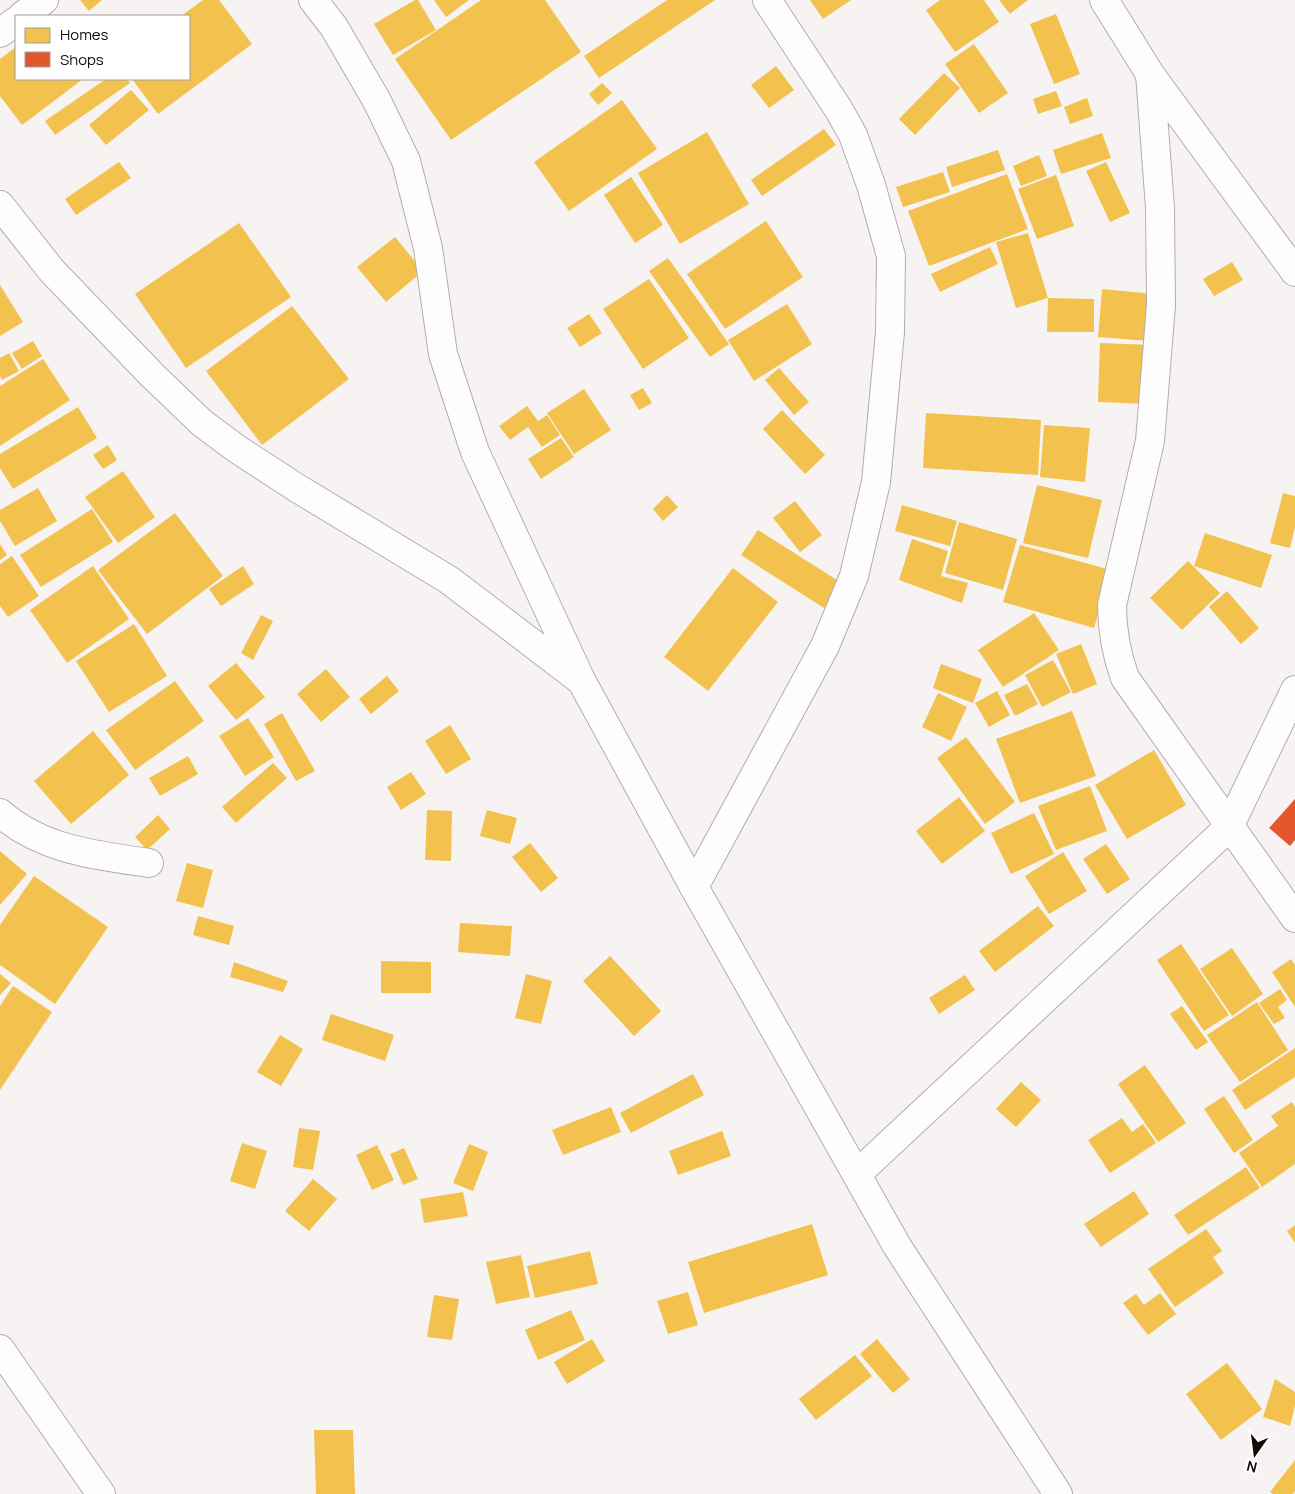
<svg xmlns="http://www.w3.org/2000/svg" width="1295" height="1494" font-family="Manrope,sans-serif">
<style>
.homes{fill:#f2c14e}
.shops{fill:#e4572e}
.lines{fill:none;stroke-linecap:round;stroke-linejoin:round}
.minor-casing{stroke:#b4acaa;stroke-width:30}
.minor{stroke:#fefdfd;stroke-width:28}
</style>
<rect width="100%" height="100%" fill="#f8f3f3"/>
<g class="homes">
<path d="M80,0H102L89,11Z"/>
<path d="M203,0H219L252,44L158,114L132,79H189V16H181Z"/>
<path d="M415,0H418L436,30L393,55L374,24Z"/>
<path d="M434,0H469L446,17Z"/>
<path d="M481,0H545L581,52L451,140L395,59Z"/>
<path d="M667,0H715L599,78L584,56Z"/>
<path d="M810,0H851L823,19Z"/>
<path d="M940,0H984L999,22L955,52L926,10Z"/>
<path d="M999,0H1028L1010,14Z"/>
<path d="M1056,14L1080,74L1054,84L1030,24Z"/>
<path d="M974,44L1008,93L979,113L945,64Z"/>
<path d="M16,47V79H83L22,125L0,96V59Z"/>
<path d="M776,66L794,90L769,108L751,85Z"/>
<path d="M944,73L960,88L915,135L899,119Z"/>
<path d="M106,79H127L130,83L55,135L45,121Z"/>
<path d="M602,83L612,93L598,105L589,94Z"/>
<path d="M131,90L149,110L106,145L89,125Z"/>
<path d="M1056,91L1062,106L1038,114L1033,99Z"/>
<path d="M1087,98L1093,116L1070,124L1064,107Z"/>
<path d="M622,100L657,149L569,211L534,162Z"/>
<path d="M824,129L836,145L762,196L751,180Z"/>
<path d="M707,132L749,204L680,244L638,173Z"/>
<path d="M1102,133L1111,158L1061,174L1053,150Z"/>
<path d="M998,150L1005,170L952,187L946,167Z"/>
<path d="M1039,155L1047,176L1021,186L1013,166Z"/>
<path d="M119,162L131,178L76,215L65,199Z"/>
<path d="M1106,162L1130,213L1110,222L1086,171Z"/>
<path d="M943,172L950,192L903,207L896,187Z"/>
<path d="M1007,174L1028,229L929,266L908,211Z"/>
<path d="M1056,175L1074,226L1037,239L1018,189Z"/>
<path d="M631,177L663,225L635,243L604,195Z"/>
<path d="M766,221L803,277L725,329L687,274Z"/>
<path d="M239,223L291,297L186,368L135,294Z"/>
<path d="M1028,233L1048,298L1016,308L996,242Z"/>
<path d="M395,237L423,271L386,302L357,267Z"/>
<path d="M990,247L998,264L940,292L931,274Z"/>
<path d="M668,258L729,344L710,357L649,271Z"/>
<path d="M1232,262L1243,280L1214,296L1203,279Z"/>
<path d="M649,279L689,338L643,369L603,309Z"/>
<path d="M0,285L23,322L0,336Z"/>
<path d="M1102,289L1154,294L1149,341L1098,337Z"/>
<path d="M1048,298L1094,299V332H1047Z"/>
<path d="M787,304L812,344L754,381L728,340Z"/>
<path d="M292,306L349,379L262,445L206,371Z"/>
<path d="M589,314L602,333L580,347L567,328Z"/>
<path d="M33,341L42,356L22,369L12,353Z"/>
<path d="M1100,343L1152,345L1150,404L1098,402Z"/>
<path d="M9,353L19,371L2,380L0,376V358Z"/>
<path d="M43,359L70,400L0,446V386Z"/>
<path d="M779,368L809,402L794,415L765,380Z"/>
<path d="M643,388L652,403L639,410L630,395Z"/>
<path d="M584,389L611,430L574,454L547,413Z"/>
<path d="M527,406L538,421L547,415L560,435L542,447L528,427L510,440L499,426Z"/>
<path d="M78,407L97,438L13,489L0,468V454Z"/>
<path d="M782,410L825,455L805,474L763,429Z"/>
<path d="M926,413L1041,420L1038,475L923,468Z"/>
<path d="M1044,425L1090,428L1085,482L1040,477Z"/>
<path d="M561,438L574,457L541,479L528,459Z"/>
<path d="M108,445L117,460L103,469L93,455Z"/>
<path d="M123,471L155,517L118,543L85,497Z"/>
<path d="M1037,485L1102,500L1088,558L1023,543Z"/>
<path d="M38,488L57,521L15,546L0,521V510Z"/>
<path d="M1283,493L1295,496V527L1290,548L1270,543Z"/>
<path d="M667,495L678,507L663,521L653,509Z"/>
<path d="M795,501L822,535L800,552L773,518Z"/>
<path d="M902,505L957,521L950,546L895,531Z"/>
<path d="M92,509L113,542L41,587L20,555Z"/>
<path d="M175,513L223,576L147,634L98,570Z"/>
<path d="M959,522L1017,539L1003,590L945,573Z"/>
<path d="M758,530L840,582L824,608L741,555Z"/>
<path d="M1205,533L1272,555L1261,588L1194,566Z"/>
<path d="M912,539L948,551L941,576L968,583L962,603L899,580Z"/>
<path d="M0,544L7,555L0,560Z"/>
<path d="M1020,545L1111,570L1094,628L1003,602Z"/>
<path d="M12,556L39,596L8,617L0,606V564Z"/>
<path d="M1188,561L1220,593L1182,630L1150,598Z"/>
<path d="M93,566L129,619L67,663L30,610Z"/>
<path d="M243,566L254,584L221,606L209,589Z"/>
<path d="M733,568L778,602L708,691L664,657Z"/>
<path d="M1227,591L1259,628L1241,644L1209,607Z"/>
<path d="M1034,613L1059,650L1003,687L978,650Z"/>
<path d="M261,615L273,621L253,660L241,653Z"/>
<path d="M134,624L167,676L109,712L76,661Z"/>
<path d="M1081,644L1097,684L1073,694L1056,654Z"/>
<path d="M1053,660L1071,692L1042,707L1025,675Z"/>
<path d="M236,663L265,697L236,720L208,686Z"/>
<path d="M941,664L982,679L973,703L933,688Z"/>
<path d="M326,669L350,697L321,722L297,694Z"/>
<path d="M387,676L399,691L371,714L359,699Z"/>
<path d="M175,681L204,721L135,770L106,730Z"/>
<path d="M1027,684L1038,704L1015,716L1004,695Z"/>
<path d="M997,691L1010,715L989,727L975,703Z"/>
<path d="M938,693L967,707L951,741L922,727Z"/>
<path d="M1072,711L1096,776L1020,803L996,739Z"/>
<path d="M282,713L315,771L296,781L264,724Z"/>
<path d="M248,718L274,757L245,776L219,736Z"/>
<path d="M450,725L471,759L446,774L425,741Z"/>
<path d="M93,731L129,775L71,824L34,781Z"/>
<path d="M966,737L1015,802L985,824L937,758Z"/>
<path d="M1154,750L1186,805L1127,839L1095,785Z"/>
<path d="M188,756L198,774L160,796L149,778Z"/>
<path d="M273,763L287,778L236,823L222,807Z"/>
<path d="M411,772L426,794L401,810L387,787Z"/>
<path d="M1090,786L1107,831L1056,850L1038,806Z"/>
<path d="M959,797L985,831L942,864L916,831Z"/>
<path d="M427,810L452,811L451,861L425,860Z"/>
<path d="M487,810L517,818L510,844L480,836Z"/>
<path d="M1034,813L1054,854L1011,874L991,833Z"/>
<path d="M158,815L170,829L147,850L135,837Z"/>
<path d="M530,843L558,878L541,892L512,857Z"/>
<path d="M1106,844L1130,879L1107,894L1083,859Z"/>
<path d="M0,851L27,874L0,905Z"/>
<path d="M1063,852L1087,891L1049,914L1025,876Z"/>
<path d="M187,863L213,870L203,908L176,901Z"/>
<path d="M34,876L108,927L55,1004L0,965V925Z"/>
<path d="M1038,906L1054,926L995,972L979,951Z"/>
<path d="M198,916L234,926L229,945L193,935Z"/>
<path d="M460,923L512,926L510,956L458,952Z"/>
<path d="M1181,944L1229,1015L1204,1031L1157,960Z"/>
<path d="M1232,948L1263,994L1232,1016L1200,969Z"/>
<path d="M610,956L661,1011L634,1036L583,981Z"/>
<path d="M1291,959L1295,965V1007L1272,972Z"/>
<path d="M381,961L431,962V993H381Z"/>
<path d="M234,962L288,981L283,992L230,977Z"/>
<path d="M0,974L11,983L0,995Z"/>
<path d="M526,974L552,981L541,1024L515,1018Z"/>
<path d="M965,975L975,990L939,1014L929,998Z"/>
<path d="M13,986L52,1012L0,1090V1006Z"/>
<path d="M1280,989L1287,1000L1278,1007L1285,1018L1274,1024L1259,1003Z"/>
<path d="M1257,1002L1288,1050L1240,1082L1207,1035Z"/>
<path d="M1182,1006L1208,1042L1196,1050L1170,1014Z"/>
<path d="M331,1014L394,1035L385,1061L322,1040Z"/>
<path d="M280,1035L303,1049L281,1086L257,1072Z"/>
<path d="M1295,1048V1077L1245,1110L1232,1090Z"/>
<path d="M1145,1065L1186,1123L1158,1142L1118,1084Z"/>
<path d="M693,1074L704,1095L631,1133L620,1113Z"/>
<path d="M1021,1082L1041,1100L1016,1127L996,1109Z"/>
<path d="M1224,1096L1253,1140L1234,1153L1204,1109Z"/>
<path d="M1292,1102L1295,1107V1164L1262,1187L1239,1153L1278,1126L1271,1116Z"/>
<path d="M611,1107L621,1132L563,1155L552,1130Z"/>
<path d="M1122,1118L1132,1132L1143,1124L1156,1143L1110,1173L1088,1140Z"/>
<path d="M299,1128L320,1131L313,1170L293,1167Z"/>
<path d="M722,1131L731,1156L678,1175L669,1151Z"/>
<path d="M242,1143L267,1151L255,1189L230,1181Z"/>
<path d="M469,1144L488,1152L473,1191L453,1183Z"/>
<path d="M377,1145L394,1180L372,1190L356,1155Z"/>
<path d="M404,1148L418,1179L403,1185L390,1154Z"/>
<path d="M1246,1167L1260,1188L1188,1235L1174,1215Z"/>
<path d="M313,1179L337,1199L309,1231L285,1211Z"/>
<path d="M1134,1191L1149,1214L1101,1247L1084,1224Z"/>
<path d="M463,1192L468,1216L424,1223L420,1199Z"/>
<path d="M812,1224L828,1275L704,1313L688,1262Z"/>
<path d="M1295,1225V1243L1287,1231Z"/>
<path d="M1206,1229L1222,1251L1213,1257L1224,1273L1175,1307L1148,1269Z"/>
<path d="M590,1251L598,1284L535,1298L527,1266Z"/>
<path d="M521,1255L530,1297L496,1304L486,1262Z"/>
<path d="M688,1292L698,1325L668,1334L657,1301Z"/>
<path d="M1160,1293L1176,1314L1148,1335L1123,1303L1136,1294L1144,1305Z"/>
<path d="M434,1295L459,1299L452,1340L427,1337Z"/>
<path d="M571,1310L585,1340L538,1360L525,1330Z"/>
<path d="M592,1339L605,1361L567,1384L554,1362Z"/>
<path d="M877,1339L910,1379L893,1393L860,1354Z"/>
<path d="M855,1355L872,1376L816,1420L799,1399Z"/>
<path d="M1227,1363L1262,1409L1221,1440L1186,1394Z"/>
<path d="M1275,1379L1295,1392V1406L1290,1426L1263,1417Z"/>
<path d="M314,1430H353L355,1494H316Z"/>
<path d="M1295,1460V1491L1293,1494H1273L1270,1492Z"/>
</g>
<path class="shops" d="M1295,799V840L1290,846L1269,828Z"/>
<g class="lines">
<defs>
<g id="minor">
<path d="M313,0L334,27L377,101L406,161L428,248L443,354L475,452L581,680L694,887L897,1246L1058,1494"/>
<path d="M1104,0L1150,74L1295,272"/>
<path d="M22,16L44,0"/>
<path d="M0,33L16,21"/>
<path d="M1150,74L1160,208L1161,305L1150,441L1112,605C1112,631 1116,653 1125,678L1295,918"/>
<path d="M0,205L52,271L152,375L202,423L237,449L297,488L449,580L579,679"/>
<path d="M0,813C43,850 95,855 149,863"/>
<path d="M694,887L825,646L854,576L876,482L890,332L891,256L871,185L853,135L839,110L767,0"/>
<path d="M857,1174L1229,827L1295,690"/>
<path d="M0,1349L101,1494"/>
</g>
</defs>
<use href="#minor" class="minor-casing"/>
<use href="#minor" class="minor"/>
</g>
<rect x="15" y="15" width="175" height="65" fill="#ffffff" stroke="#a29d9b"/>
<rect x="25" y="28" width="25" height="15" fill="#f2c14e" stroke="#a29d9b"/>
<text x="60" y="40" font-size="15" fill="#160906">Homes</text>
<rect x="25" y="52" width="25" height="15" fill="#e4572e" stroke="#a29d9b"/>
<text x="60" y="65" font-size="15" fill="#160906">Shops</text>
<g transform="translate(1255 1454) rotate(194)" stroke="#ffffff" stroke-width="4" paint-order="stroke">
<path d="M0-4L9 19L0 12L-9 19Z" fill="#160906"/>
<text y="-8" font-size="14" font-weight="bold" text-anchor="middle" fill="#160906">N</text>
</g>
</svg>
